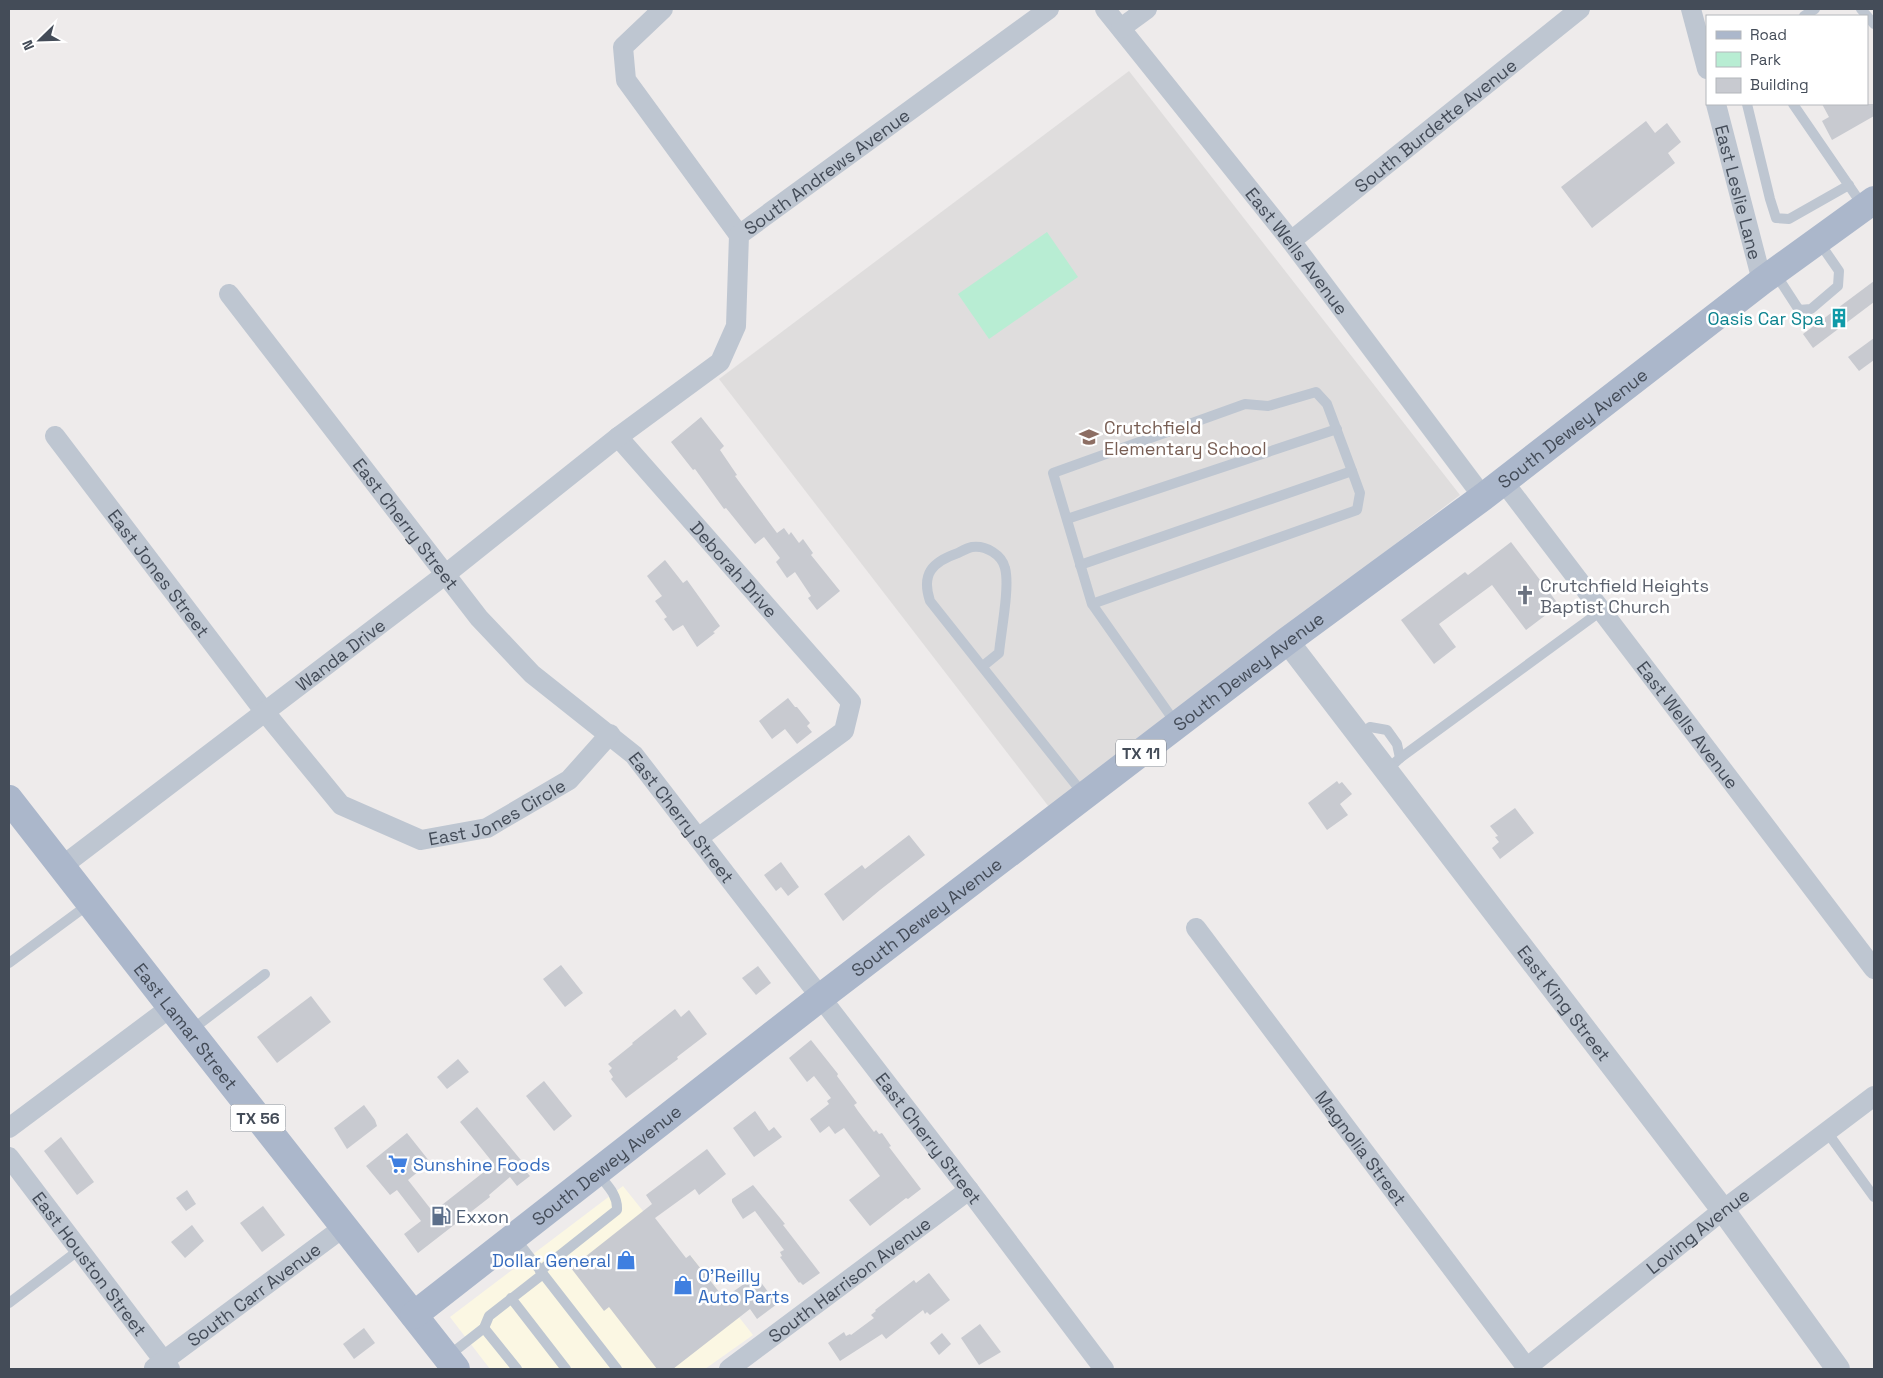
<svg xmlns="http://www.w3.org/2000/svg" width="1883" height="1378" font-family="'Space Grotesk',sans-serif">
<style>
.commercial{fill:#fbf7e3}
.education{fill:#dfdddd}
.green{fill:#b8edd3}
.building{fill:#c8cad0}
.lines{fill:none;stroke-linecap:round;stroke-linejoin:round}
.service{stroke:#bec6d1;stroke-width:10}
.minor{stroke:#bec6d1;stroke-width:20}
.tertiary{stroke:#bec6d1;stroke-width:24}
.primary{stroke:#abb7cb;stroke-width:28}
.labels{text-anchor:middle;dominant-baseline:central;stroke-width:5;stroke-linejoin:round;paint-order:stroke}
.shield{fill:#fff;stroke:#7c828a;stroke-width:1}
.shield-label{font-size:16px;font-weight:bold;fill:#444c58}
.street-label{font-size:18px;fill:#444c58;stroke:#fff}
.culture-label{font-size:18px;fill:#0d838f;stroke:#fff;text-anchor:end}
.education-label{font-size:18px;fill:#785e54;stroke:#fff;text-anchor:start}
.worship-label{font-size:18px;fill:#5b616d;stroke:#fff;text-anchor:start}
.shop-label{font-size:18px;fill:#366cbe;stroke:#fff;text-anchor:start}
.service-label{font-size:18px;fill:#4e5e75;stroke:#fff;text-anchor:start}
</style>
<rect width="100%" height="100%" fill="#eeebeb"/>
<path class="commercial" d="M623,1186L683,1261L691,1256L753,1335L705,1369H490L450,1317Z"/>
<path class="education" d="M1129,71L1460,495L1049,807L719,379Z"/>
<path class="green" d="M1047,232L1078,277L989,339L958,294Z"/>
<g class="building">
<path d="M1822,104H1874V116L1832,140L1822,121L1829,117Z"/>
<path d="M1646,121L1655,133L1667,123L1681,142L1668,153L1675,163L1592,228L1561,187Z"/>
<path d="M1874,281V302L1813,348L1803,334Z"/>
<path d="M1874,338V360L1859,371L1848,357Z"/>
<path d="M701,417L724,446L720,450L737,475L735,476L777,533L784,528L789,535L791,532L799,543L803,539L813,553L811,555L840,591L817,610L808,598L811,596L795,572L787,578L776,562L780,558L764,537L755,544L726,508L724,509L695,469L693,470L671,442Z"/>
<path d="M1511,542L1559,605L1526,630L1492,585L1439,624L1456,647L1434,664L1401,620L1465,572L1468,575Z"/>
<path d="M665,560L683,583L687,580L720,626L713,632L715,633L697,647L683,625L673,631L664,619L667,617L655,601L662,596L647,576Z"/>
<path d="M788,698L795,707H797L810,723L807,726L812,732L797,744L785,729L772,739L759,721Z"/>
<path d="M1337,781L1339,784L1342,782L1352,794L1340,804L1348,815L1327,830L1308,803Z"/>
<path d="M1515,808L1534,833L1500,859L1492,848L1499,842L1495,837L1498,836L1490,826Z"/>
<path d="M909,835L925,855L880,890L843,921L824,894L862,865L865,869Z"/>
<path d="M781,862L799,887L788,896L781,887L776,891L764,875Z"/>
<path d="M561,965L583,993L565,1007L543,979Z"/>
<path d="M758,966L771,983L756,995L742,978Z"/>
<path d="M311,996L331,1022L277,1063L257,1037Z"/>
<path d="M675,1009L681,1017L689,1010L707,1034L677,1057L678,1059L626,1098L611,1079L613,1077L609,1071L612,1068L608,1064L633,1044L632,1043Z"/>
<path d="M811,1040L838,1074L837,1076L857,1103L854,1105L858,1111L874,1132L876,1130L879,1134L882,1133L891,1146L889,1147L921,1189L908,1199L906,1198L870,1226L849,1200L880,1176L844,1128L835,1134L829,1126L820,1133L810,1119L829,1104L827,1101L831,1098L814,1076L807,1082L789,1058Z"/>
<path d="M458,1059L469,1072L447,1089L437,1077Z"/>
<path d="M544,1081L572,1116L554,1131L526,1096Z"/>
<path d="M364,1105L375,1120L377,1126L347,1149L334,1128Z"/>
<path d="M477,1107L525,1165L522,1167L530,1176L517,1186L510,1177L489,1195L490,1197L418,1253L404,1234L421,1221L397,1190L390,1195L366,1166L407,1133L430,1162L408,1180L433,1212L494,1164L460,1122Z"/>
<path d="M755,1111L769,1131L774,1127L782,1137L754,1157L733,1128Z"/>
<path d="M61,1137L94,1182L77,1195L44,1151Z"/>
<path d="M707,1149L726,1174L699,1195L695,1189L655,1218L686,1258L690,1255L724,1298L744,1284L741,1280L752,1272L756,1278L757,1277L777,1304L757,1319L750,1309L673,1369H657L609,1307L604,1311L571,1268L652,1204L646,1195Z"/>
<path d="M753,1185L785,1224L783,1225L820,1273L803,1285L800,1282L799,1283L780,1257L782,1256L780,1252L784,1250L755,1211L743,1219L732,1202V1199Z"/>
<path d="M187,1190L196,1204L186,1211L176,1198Z"/>
<path d="M263,1206L285,1235L262,1252L240,1223Z"/>
<path d="M192,1225L204,1241L185,1258L171,1242Z"/>
<path d="M929,1273L950,1300L930,1315L927,1312L925,1314L923,1310L886,1339L882,1334L840,1361L828,1343L844,1332L846,1336L850,1334L851,1335L874,1318L871,1315L876,1311L875,1310L914,1280L916,1283Z"/>
<path d="M980,1324L1001,1352L979,1365L961,1338Z"/>
<path d="M364,1328L375,1343L354,1359L343,1344Z"/>
<path d="M942,1333L951,1344L939,1355L930,1343Z"/>
</g>
<g class="lines">
<g class="service">
<path d="M1861,9L1874,24"/>
<path d="M1804,16L1815,9"/>
<path d="M1747,104L1770,199L1776,218L1789,219L1849,185"/>
<path d="M1793,104L1863,206"/>
<path d="M1775,273L1799,310L1811,309L1838,286L1839,271L1819,242"/>
<path d="M1067,519L1337,429"/>
<path d="M1080,565L1352,471"/>
<path d="M1092,604L1357,510L1360,493L1352,471L1327,404L1316,392L1268,406L1245,404L1053,473L1092,604L1177,725"/>
<path d="M983,666L999,653C1001,631 1010,587 1005,568C1002,555 986,545 972,547C967,548 962,551 958,553C932,562 921,574 930,601L1084,795"/>
<path d="M1359,735L1370,727L1387,730L1397,744L1400,758L1386,771"/>
<path d="M1400,758L1601,611"/>
<path d="M9,963L89,904"/>
<path d="M190,1031L265,974"/>
<path d="M1827,1132L1874,1197"/>
<path d="M515,1238L617,1369"/>
<path d="M540,1271L617,1210C618,1195 607,1185 598,1174"/>
<path d="M511,1298L566,1369"/>
<path d="M9,1303L79,1250"/>
<path d="M484,1328L517,1369"/>
<path d="M447,1357L484,1328L489,1316L543,1274"/>
</g>
<g class="minor">
<path d="M663,9L623,47L626,80L739,235"/>
<path id="s1" d="M1105,9L1291,241L1483,497"/>
<path d="M1691,9L1707,69"/>
<path d="M1121,28L1147,9"/>
<path id="s2" d="M1716,104L1762,281"/>
<path id="s3" d="M1291,241L1580,9"/>
<path id="s4" d="M229,294L479,618L532,674L634,755L969,1190L1104,1369"/>
<path id="s5" d="M55,436L264,711L341,805L421,840L487,828L569,780L610,734"/>
<path id="s6" d="M618,437L851,702L844,731L698,838"/>
<path id="s7" d="M1503,481L1874,969"/>
<path id="s8" d="M61,867L446,574L618,437L720,362L736,326L739,235L1049,9"/>
<path id="s9" d="M1196,928L1527,1368"/>
<path d="M9,1128L171,1007"/>
<path id="s10" d="M9,1157L170,1369"/>
<path id="s11" d="M154,1368L344,1227"/>
<path id="s12" d="M729,1369L969,1190"/>
<path id="s13" d="M1525,1369L1723,1210L1874,1096"/>
</g>
<path class="tertiary" id="s14" d="M1287,641L1723,1210L1838,1369"/>
<g class="primary">
<path id="s15" d="M9,799L171,1007L456,1369"/>
<path id="s16" d="M414,1315L821,997L1287,641L1483,497L1762,281L1874,200"/>
</g>
</g>
<defs>
<symbol id="building-bare" viewBox="-9 -9 18 18"><path d="M-4-6H4V6H1V3H-1V6H-4ZM-2.5-4.3h1.7v1.8h-1.7ZM.8-4.3h1.7v1.8H.8ZM-2.5-1h1.7V.8h-1.7ZM.8-1h1.7V.8H.8Z" fill="#0f9aa8" stroke="#fff" stroke-width="2.5" paint-order="stroke"/></symbol>
<symbol id="school-bare" viewBox="-9 -9 18 18"><path d="M0-5L7-2L0 1L-7-2ZM-4 1L0 2.5L4 1V4Q0 6-4 4Z" fill="#8d6e63" stroke="#fff" stroke-width="2.5" paint-order="stroke"/></symbol>
<symbol id="church-bare" viewBox="-9 -9 18 18"><path d="M-1.2-6h2.4v3.5h3.3v2.4h-3.3V6h-2.4V-.1h-3.3v-2.4h3.3Z" fill="#6b7280" stroke="#fff" stroke-width="2.5" paint-order="stroke"/></symbol>
<symbol id="supermarket-bare" viewBox="-9 -9 18 18"><path d="M-6-5.5h2.5l.6 2H6L4.5 2H-2.5L-4.4-4H-6ZM-1.5 3.2a1.3 1.3 0 1 0 .1 0ZM3 3.2a1.3 1.3 0 1 0 .1 0Z" fill="#3f7fe0" stroke="#fff" stroke-width="2.5" paint-order="stroke"/></symbol>
<symbol id="fuel-bare" viewBox="-9 -9 18 18"><path d="M-5.5-6h7V0h2V4h1.3V-2.5L3-4.5l.8-.8L6-3V5H2.5V1h-1V6h-7ZM-4.2-4.7v3.2H.2V-4.7Z" fill="#5c6f8a" stroke="#fff" stroke-width="2.5" paint-order="stroke"/></symbol>
<symbol id="shop-bare" viewBox="-9 -9 18 18"><path d="M-5-2.5h2.3a2.7 3.5 0 0 1 5.4 0H5L5.5 6h-11ZM-1.5-2.5h3a1.5 2.3 0 0 0-3 0Z" fill="#3f7fe0" stroke="#fff" stroke-width="2.5" paint-order="stroke"/></symbol>
</defs>
<g fill-rule="evenodd">
<use href="#building-bare" x="1825" y="304" width="28" height="28"/>
<use href="#school-bare" x="1075" y="423" width="28" height="28"/>
<use href="#church-bare" x="1511" y="581" width="28" height="28"/>
<use href="#supermarket-bare" x="384" y="1150" width="28" height="28"/>
<use href="#fuel-bare" x="427" y="1202" width="28" height="28"/>
<use href="#shop-bare" x="612" y="1246" width="28" height="28"/>
<use href="#shop-bare" x="669" y="1271" width="28" height="28"/>
</g>
<g class="labels">
<g class="shield">
<rect x="1116" y="739.5" width="50" height="27" rx="4"/>
<rect x="230.5" y="1104.5" width="55" height="27" rx="4"/>
</g>
<g class="shield-label">
<text x="1141" y="753">TX 11</text>
<text x="258" y="1118">TX 56</text>
</g>
<g class="street-label">
<text stroke="none"><textPath href="#s3" startOffset="185">South Burdette Avenue</textPath></text>
<text stroke="none"><textPath href="#s8" startOffset="1069">South Andrews Avenue</textPath></text>
<text stroke="none"><textPath href="#s2" startOffset="91">East Leslie Lane</textPath></text>
<text stroke="none"><textPath href="#s1" startOffset="309">East Wells Avenue</textPath></text>
<text stroke="none"><textPath href="#s16" startOffset="1459">South Dewey Avenue</textPath></text>
<text stroke="none"><textPath href="#s4" startOffset="290">East Cherry Street</textPath></text>
<text stroke="none"><textPath href="#s6" startOffset="176">Deborah Drive</textPath></text>
<text stroke="none"><textPath href="#s5" startOffset="172">East Jones Street</textPath></text>
<text stroke="none"><textPath href="#s8" startOffset="351">Wanda Drive</textPath></text>
<text stroke="none"><textPath href="#s16" startOffset="1054">South Dewey Avenue</textPath></text>
<text stroke="none"><textPath href="#s7" startOffset="306">East Wells Avenue</textPath></text>
<text stroke="none"><textPath href="#s5" startOffset="636">East Jones Circle</textPath></text>
<text stroke="none"><textPath href="#s4" startOffset="695">East Cherry Street</textPath></text>
<text stroke="none"><textPath href="#s16" startOffset="649">South Dewey Avenue</textPath></text>
<text stroke="none"><textPath href="#s14" startOffset="456">East King Street</textPath></text>
<text stroke="none"><textPath href="#s15" startOffset="288">East Lamar Street</textPath></text>
<text stroke="none"><textPath href="#s4" startOffset="1100">East Cherry Street</textPath></text>
<text stroke="none"><textPath href="#s9" startOffset="275">Magnolia Street</textPath></text>
<text stroke="none"><textPath href="#s16" startOffset="244">South Dewey Avenue</textPath></text>
<text stroke="none"><textPath href="#s13" startOffset="221">Loving Avenue</textPath></text>
<text stroke="none"><textPath href="#s10" startOffset="134">East Houston Street</textPath></text>
<text stroke="none"><textPath href="#s12" startOffset="150">South Harrison Avenue</textPath></text>
<text stroke="none"><textPath href="#s11" startOffset="124">South Carr Avenue</textPath></text>
</g>
<g class="culture-label">
<text x="1824" y="318">Oasis Car Spa</text>
</g>
<g class="education-label">
<text x="1104" y="427">Crutchfield<tspan x="1104" dy="21">Elementary School</tspan></text>
</g>
<g class="worship-label">
<text x="1540" y="585">Crutchfield Heights<tspan x="1540" dy="21">Baptist Church</tspan></text>
</g>
<g class="shop-label">
<text x="413" y="1164">Sunshine Foods</text>
<text x="611" y="1260" text-anchor="end">Dollar General</text>
<text x="698" y="1275">O'Reilly<tspan x="698" dy="21">Auto Parts</tspan></text>
</g>
<g class="service-label">
<text x="456" y="1216">Exxon</text>
</g>
</g>
<rect width="1883" height="1378" fill="none" stroke="#444c58" stroke-width="20"/>
<rect x="1706" y="15" width="162" height="90" fill="#ffffff" stroke="#b4b7bc"/>
<rect x="1716" y="31" width="25" height="8" fill="#abb7cb" stroke="#b4b7bc"/>
<text x="1750" y="40" font-size="15" fill="#444c58">Road</text>
<rect x="1716" y="52" width="25" height="15" fill="#b8edd3" stroke="#b4b7bc"/>
<text x="1750" y="65" font-size="15" fill="#444c58">Park</text>
<rect x="1716" y="78" width="25" height="15" fill="#c8cad0" stroke="#b4b7bc"/>
<text x="1750" y="90" font-size="15" fill="#444c58">Building</text>
<g transform="translate(40 40) rotate(247)" stroke="#ffffff" stroke-width="4" paint-order="stroke">
<path d="M0-4L9 19L0 12L-9 19Z" fill="#444c58"/>
<text y="-8" font-size="14" font-weight="bold" text-anchor="middle" fill="#444c58">N</text>
</g>
</svg>
